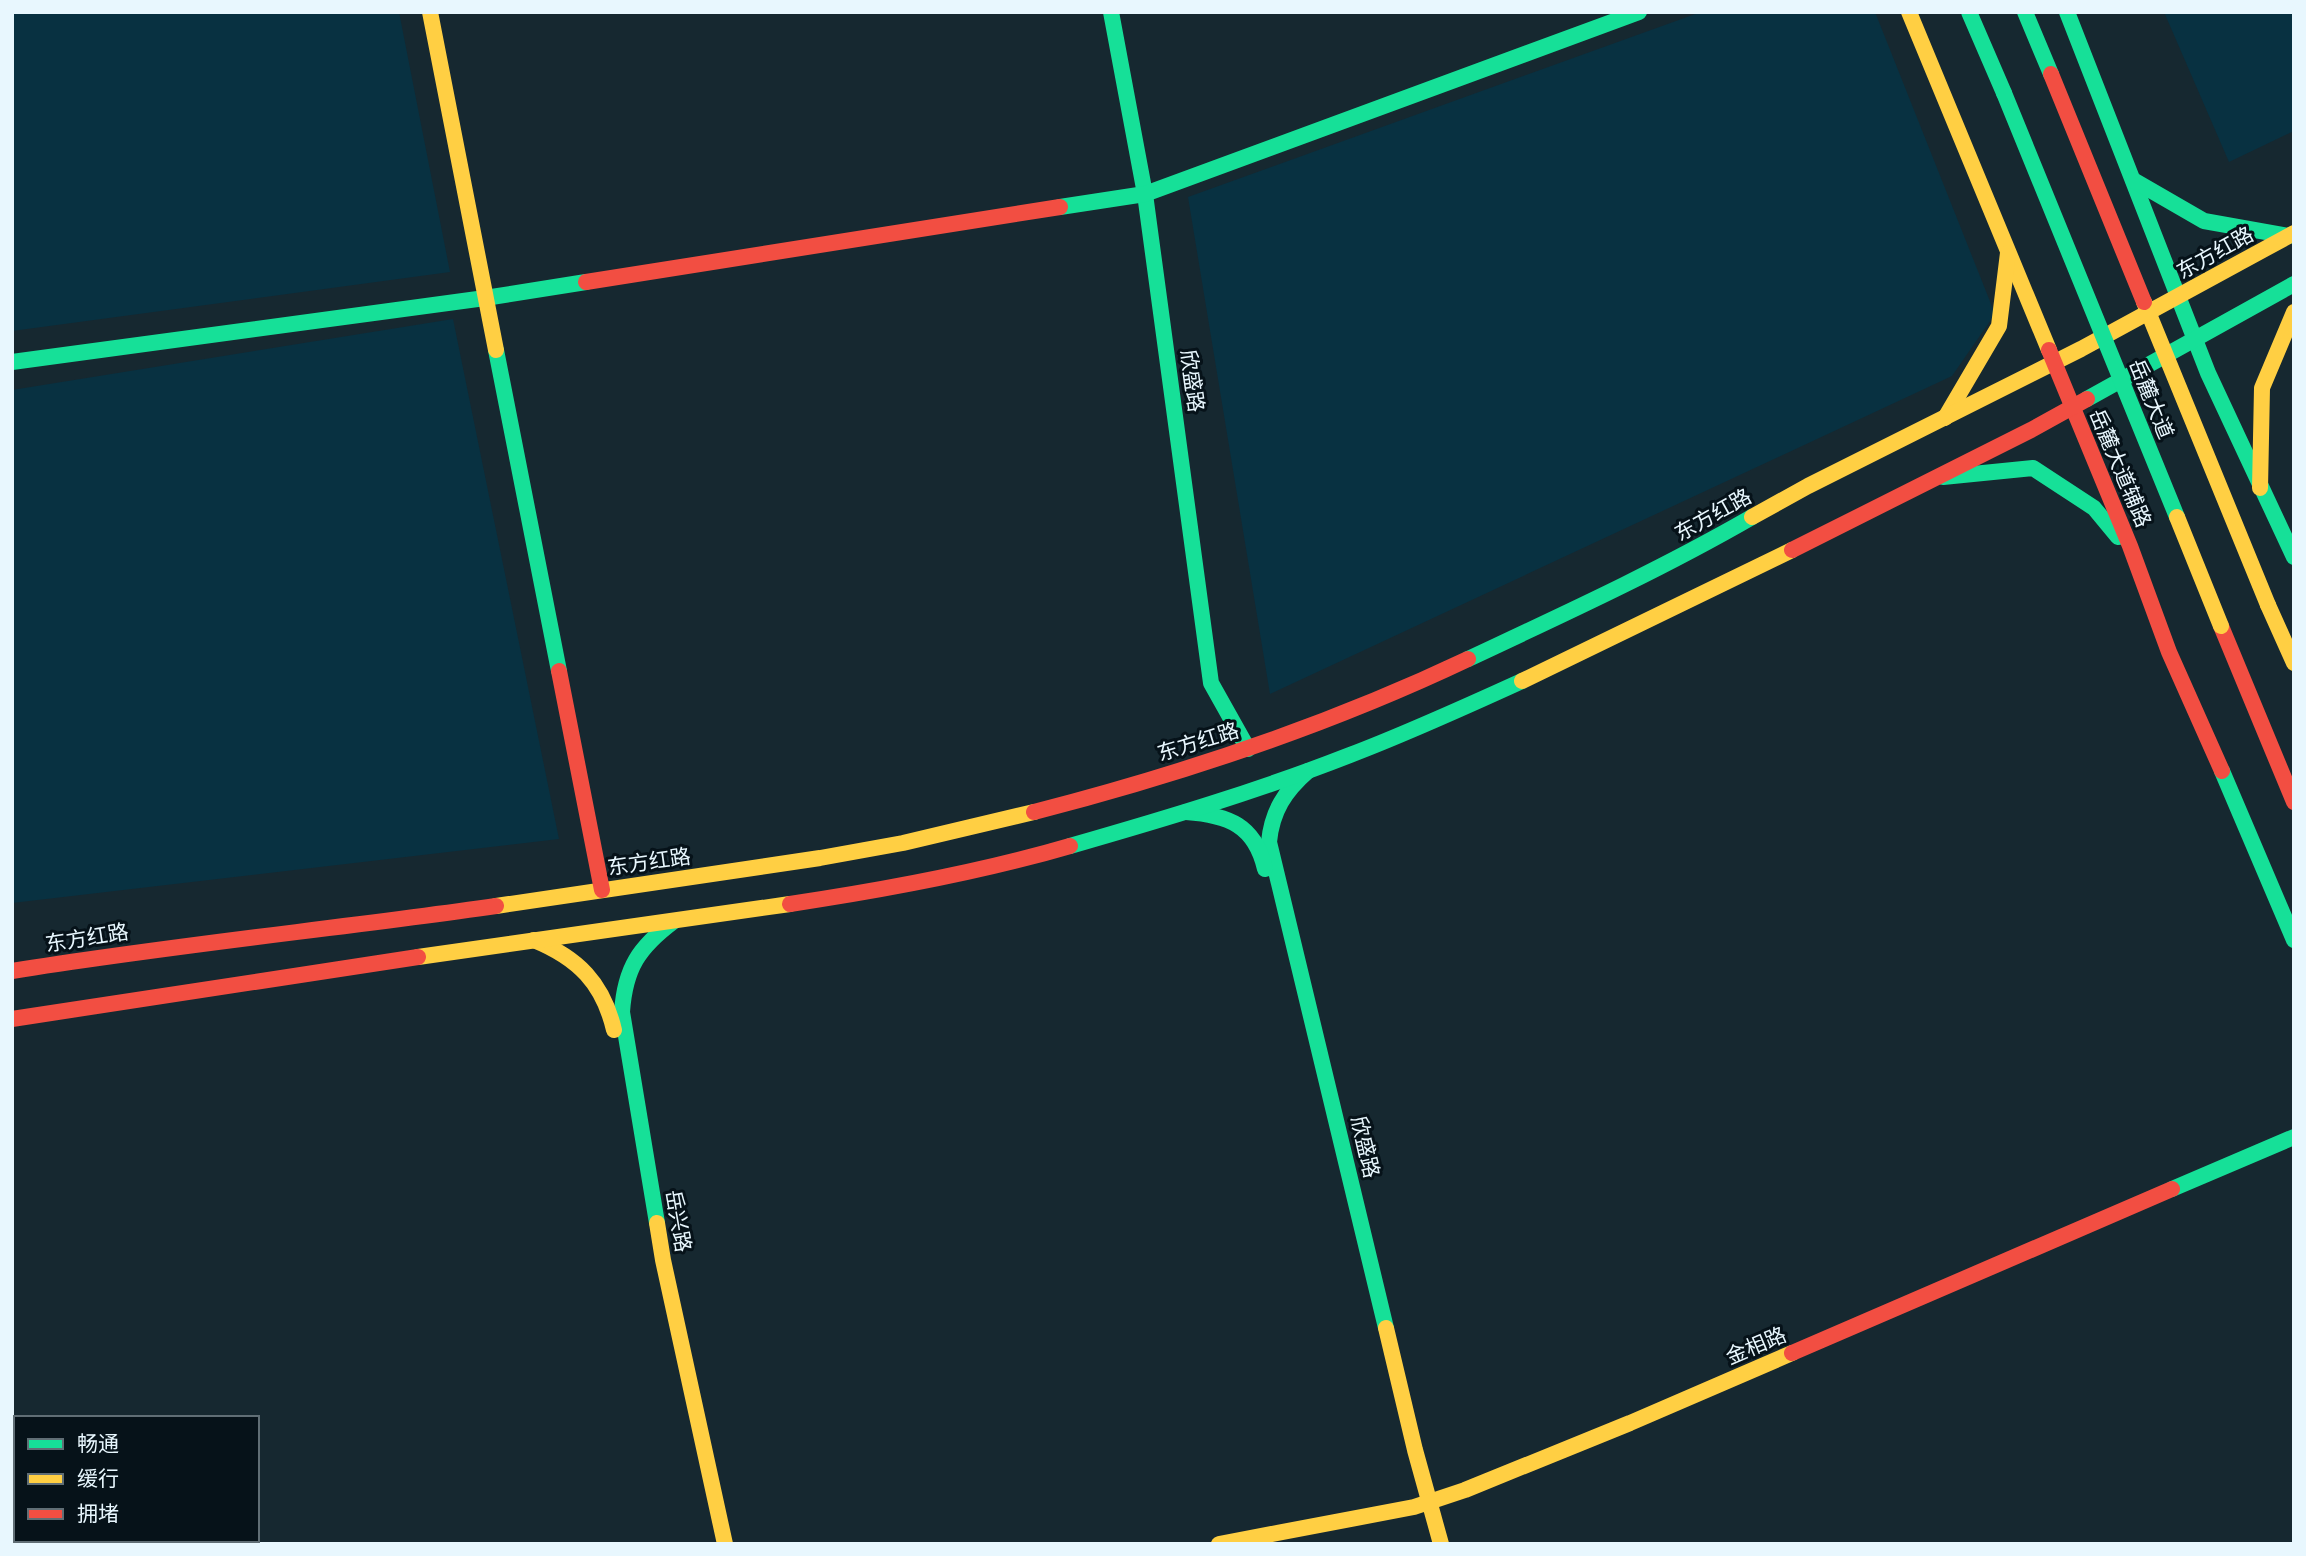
<svg xmlns="http://www.w3.org/2000/svg" width="2306" height="1556" font-family="Jost,'Noto Sans SC',sans-serif">
<style>
.built{fill:#083141}
.lines{fill:none;stroke-linecap:round;stroke-linejoin:round}
.fast{stroke:#16e098;stroke-width:16}
.slow{stroke:#ffcf43;stroke-width:16}
.jam{stroke:#f24e42;stroke-width:16}
.fast-bridge{stroke:#16e098;stroke-width:16}
.slow-bridge{stroke:#ffcf43;stroke-width:16}
.jam-bridge{stroke:#f24e42;stroke-width:16}
.labels{text-anchor:middle;dominant-baseline:central;stroke-width:6;stroke-linejoin:round;paint-order:stroke}
.street-label{font-size:21px;fill:#e8f7fe;stroke:#061219}
</style>
<rect width="100%" height="100%" fill="#162830"/>
<g class="built">
<path d="M12,12H399L450,272L12,331Z"/>
<path d="M1701,12H1875L1995,314L1952,376L1270,694L1188,197Z"/>
<path d="M2164,12H2294V131L2229,162Z"/>
<path d="M453,319L559,839L12,903V390Z"/>
</g>
<g class="lines">
<g class="fast">
<path d="M1111,12L1145,194L1211,683L1248,749"/>
<path d="M1969,12L2004,93"/>
<path d="M2025,12L2051,74"/>
<path d="M2067,12L2208,373L2294,557"/>
<path d="M2133,180L2204,221L2289,236"/>
<path d="M1060,207L1145,194L1639,12"/>
<path d="M496,350L559,671"/>
<path d="M12,362L485,298L586,282"/>
<path d="M2087,399L2294,284"/>
<path d="M1943,477L2033,468L2094,508L2118,537"/>
<path d="M1468,659C1564,614 1660,570 1752,517"/>
<path d="M1308,771C1285,791 1272,811 1269,842L1386,1328"/>
<path d="M2222,771L2294,940"/>
<path d="M1186,812C1228,815 1255,825 1265,869"/>
<path d="M1070,846C1164,819 1258,791 1350,755C1408,733 1465,707 1522,681"/>
<path d="M2172,1189L2294,1137"/>
<path d="M657,1223L622,1012C625,968 639,947 674,921"/>
</g>
<g class="slow">
<path d="M430,12L496,350"/>
<path d="M1909,12L2049,350"/>
<path d="M1945,418L1999,326L2008,253"/>
<path d="M2260,488L2262,388L2294,312"/>
<path d="M1752,517L1808,486L2081,349L2294,233"/>
<path d="M2268,605L2294,663"/>
<path d="M1522,681L1792,550"/>
<path d="M496,906L820,858L903,843L1034,812"/>
<path d="M534,940C578,958 603,983 614,1030"/>
<path d="M418,957L790,904"/>
<path d="M657,1223L663,1260L725,1544"/>
<path d="M1386,1328L1415,1450L1441,1544"/>
<path d="M1219,1544L1414,1507L1465,1490L1630,1423L1792,1353"/>
</g>
<g class="jam">
<path d="M586,282L1060,207"/>
<path d="M2049,350L2130,546L2169,652L2222,771"/>
<path d="M1792,550L2031,430L2087,399"/>
<path d="M2221,626L2294,802"/>
<path d="M559,671L602,890"/>
<path d="M1034,812C1182,774 1329,725 1468,659"/>
<path d="M790,904C884,890 978,873 1070,846"/>
<path d="M12,971C173,945 335,929 496,906"/>
<path d="M12,1019L418,957"/>
<path d="M1792,1353L2172,1189"/>
</g>
<path class="fast-bridge" d="M2004,93L2177,517"/>
<g class="slow-bridge">
<path d="M2144,302L2268,605"/>
<path d="M2177,517L2221,626"/>
</g>
<path class="jam-bridge" d="M2051,74L2144,302"/>
</g>
<g class="labels">
<g class="street-label">
<text transform="translate(2215 253) rotate(-29)">东方红路</text>
<text transform="translate(1192 381) rotate(82)">欣盛路</text>
<text transform="translate(2151 399) rotate(68)">岳麓大道</text>
<text transform="translate(2120 468) rotate(67)">岳麓大道辅路</text>
<text transform="translate(1713 515) rotate(-29)">东方红路</text>
<text transform="translate(1198 742) rotate(-17)">东方红路</text>
<text transform="translate(649 862) rotate(-8)">东方红路</text>
<text transform="translate(87 938) rotate(-9)">东方红路</text>
<text transform="translate(1365 1147) rotate(77)">欣盛路</text>
<text transform="translate(678 1221) rotate(80)">岳兴路</text>
<text transform="translate(1756 1346) rotate(-23)">金相路</text>
</g>
</g>
<rect width="2306" height="1556" fill="none" stroke="#e8f7fe" stroke-width="28"/>
<rect x="14" y="1416" width="245" height="126" fill="#061219" stroke="#606e75" stroke-width="2"/>
<rect x="28" y="1439" width="35" height="10" fill="#16e098" stroke="#606e75" stroke-width="2"/>
<text x="77" y="1451" font-size="21" fill="#e8f7fe">畅通</text>
<rect x="28" y="1474" width="35" height="10" fill="#ffcf43" stroke="#606e75" stroke-width="2"/>
<text x="77" y="1486" font-size="21" fill="#e8f7fe">缓行</text>
<rect x="28" y="1509" width="35" height="10" fill="#f24e42" stroke="#606e75" stroke-width="2"/>
<text x="77" y="1521" font-size="21" fill="#e8f7fe">拥堵</text>
</svg>
